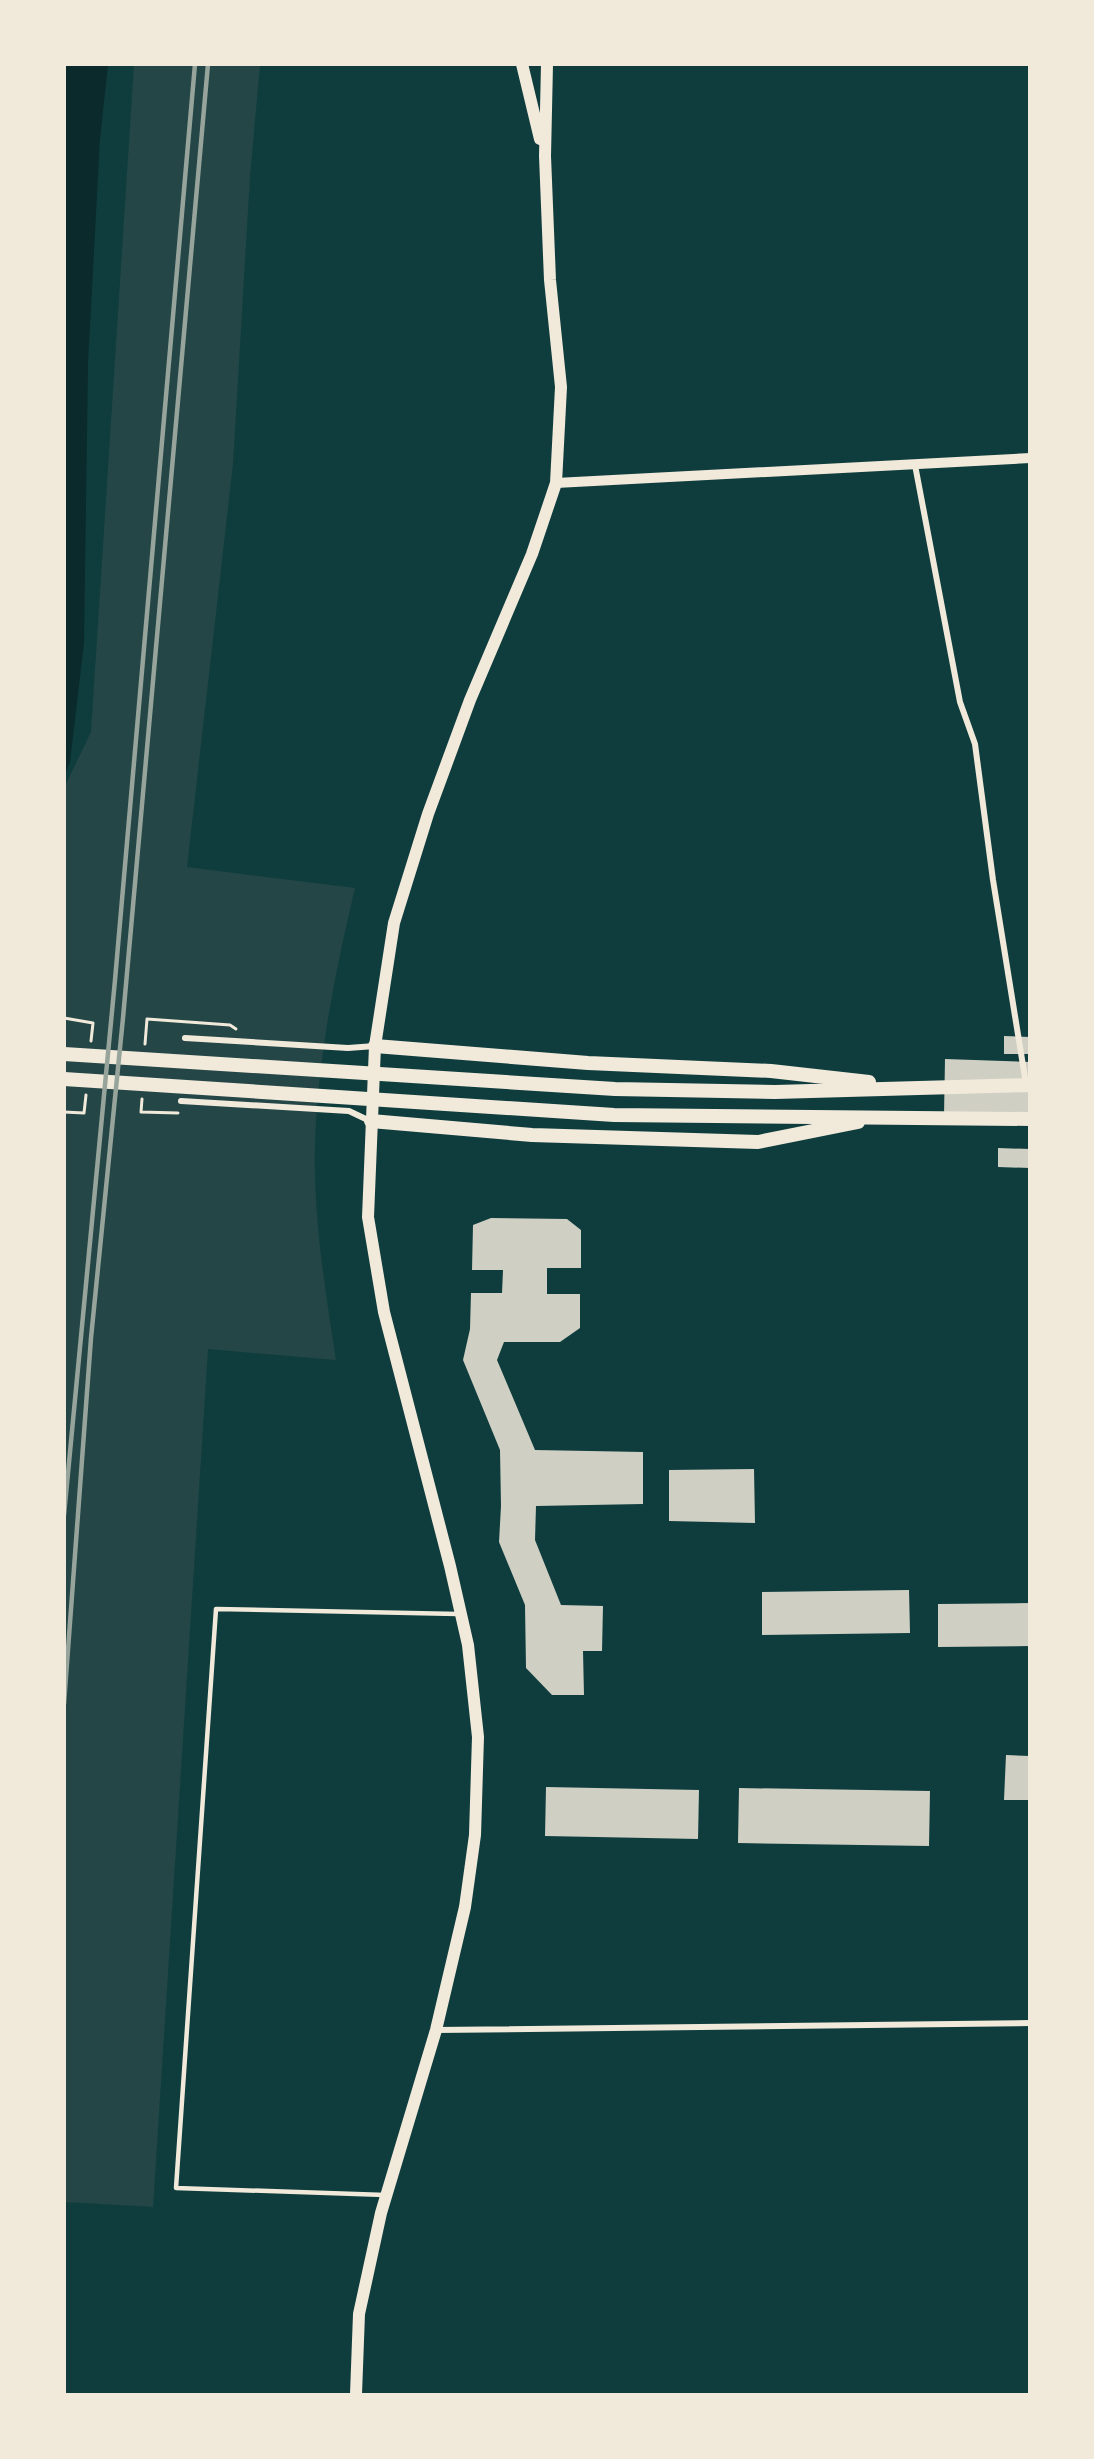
<svg xmlns="http://www.w3.org/2000/svg" width="1094" height="2459" font-family="'Varela Round',sans-serif">
<style>
.green{fill:#244646}
.water{fill:#0a2a2b}
.building{fill:#cfcfc3}
.lines{fill:none;stroke-linecap:round;stroke-linejoin:round}
.path{stroke:#f1e9da;stroke-width:3}
.service{stroke:#f1e9da;stroke-width:4.5}
.minor{stroke:#f1e9da;stroke-width:6}
.tertiary{stroke:#f1e9da;stroke-width:10}
.secondary{stroke:#f1e9da;stroke-width:12}
.primary{stroke:#f1e9da;stroke-width:14}
.rail{stroke:#97a49c;stroke-width:4.5}
</style>
<rect width="100%" height="100%" fill="#0f3d3e"/>
<path class="green" d="M134,65H260L250,176L233,464L187,867L355,888C335,973 318,1056 315,1143C313,1216 325,1289 336,1360L208,1349L153,2207L65,2202L64,788L91,732Z"/>
<path class="water" d="M65,64L108,65L100,139L88,364L84,643L70,762L65,775Z"/>
<g class="building">
<path d="M1004,1036L1030,1037V1054H1004Z"/>
<path d="M945,1059L1030,1062V1120L944,1116Z"/>
<path d="M998,1148L1030,1149V1168L998,1167Z"/>
<path d="M491,1218L567,1219L581,1230V1268H547V1294H580V1328L560,1342H504L497,1360L535,1450L643,1452V1504L536,1506L535,1540L561,1605L603,1606L602,1651H583L584,1695H552L526,1668L525,1605L499,1542L501,1506L500,1450L463,1360L470,1329L471,1293H502L503,1270H472L473,1225Z"/>
<path d="M754,1469L755,1523L669,1521V1470Z"/>
<path d="M909,1590L910,1633L762,1635V1592Z"/>
<path d="M1030,1603V1646L938,1647V1604Z"/>
<path d="M1006,1755L1030,1756V1800H1004Z"/>
<path d="M546,1787L699,1790L698,1839L545,1836Z"/>
<path d="M739,1788L930,1791L929,1846L738,1843Z"/>
</g>
<g class="lines">
<g class="path">
<path d="M64,1018L93,1023L91,1041"/>
<path d="M145,1044L147,1019L230,1025L236,1029"/>
<path d="M142,1099L141,1112L178,1113"/>
<path d="M64,1112L84,1113L86,1095"/>
</g>
<path class="service" d="M385,2195L176,2188L216,1609L458,1614"/>
<g class="minor">
<path d="M915,465L960,702L975,744L993,880L1026,1084"/>
<path d="M185,1038L348,1048L375,1046"/>
<path d="M181,1101L349,1111L370,1121"/>
<path d="M436,2030L1030,2023"/>
</g>
<path class="tertiary" d="M556,483L1030,458"/>
<g class="secondary">
<path d="M522,64L540,139"/>
<path d="M356,2394L359,2314L381,2213L436,2030L465,1907L475,1835L478,1737L468,1645L450,1566L384,1312L368,1217L375,1046L394,923L428,814L470,700L532,554L556,483L561,387L550,280L545,156L547,64"/>
</g>
<g class="primary">
<path d="M375,1046L588,1063L771,1071L869,1082"/>
<path d="M64,1054L615,1089L775,1092L1030,1085"/>
<path d="M64,1079L614,1115L1030,1119"/>
<path d="M371,1121L532,1135L758,1142L858,1122"/>
</g>
<g class="rail">
<path d="M64,1515L115,980L195,64"/>
<path d="M64,1704L91,1338L123,1018L208,64"/>
</g>
</g>
<rect width="1094" height="2459" fill="none" stroke="#f1e9da" stroke-width="132"/>
</svg>
